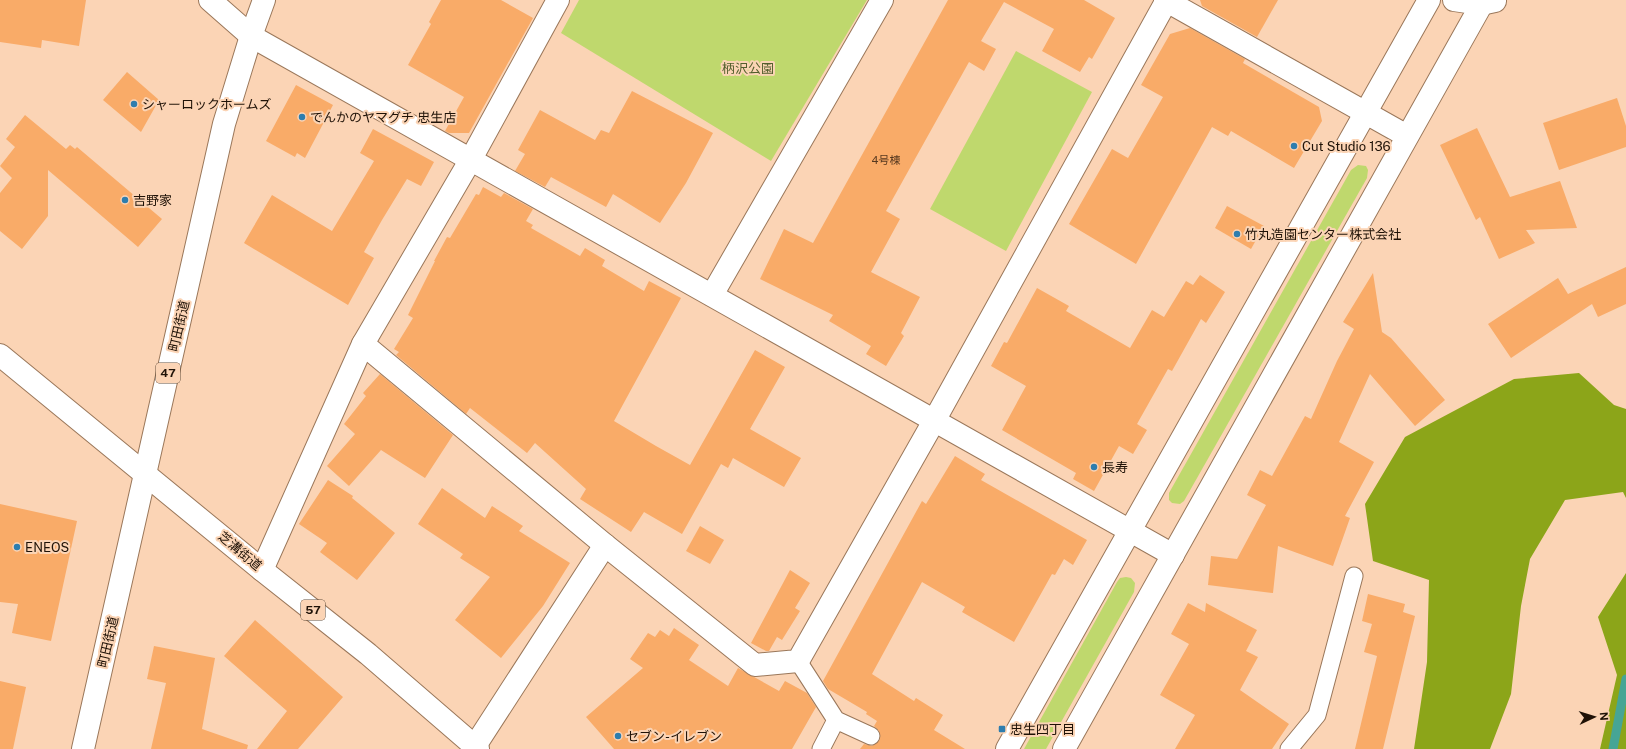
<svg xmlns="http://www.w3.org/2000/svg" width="1626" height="749" font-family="'Public Sans','Noto Sans JP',sans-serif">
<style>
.green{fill:#bfd86d}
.forest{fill:#8ca519}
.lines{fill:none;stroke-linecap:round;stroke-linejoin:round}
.stream{stroke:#46a595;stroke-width:9}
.building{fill:#f9ab68}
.lane-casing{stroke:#9a775a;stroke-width:19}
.street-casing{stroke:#9a775a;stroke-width:24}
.secondary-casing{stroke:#9a775a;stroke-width:24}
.primary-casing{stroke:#9a775a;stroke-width:24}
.lane{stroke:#fff;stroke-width:17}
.street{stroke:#fff;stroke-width:22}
.secondary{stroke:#fff;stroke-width:22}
.primary{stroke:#fff;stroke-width:22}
.poi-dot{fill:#2d7dae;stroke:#fbd4b5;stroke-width:1.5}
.labels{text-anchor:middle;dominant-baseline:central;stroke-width:4;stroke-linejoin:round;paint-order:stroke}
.number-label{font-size:11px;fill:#56381f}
.shield{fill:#fbd4b5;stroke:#614c3b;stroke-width:1}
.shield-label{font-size:12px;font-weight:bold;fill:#1f1207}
.park-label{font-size:13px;fill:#525e2c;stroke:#fbd4b5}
.poi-label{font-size:13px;fill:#1f1207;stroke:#fbd4b5;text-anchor:start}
.street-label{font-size:13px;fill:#1f1207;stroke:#fbd4b5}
</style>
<rect width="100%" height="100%" fill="#fbd4b5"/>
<g class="green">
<path d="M579,0H867L771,161L561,33Z"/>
<path d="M1016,51L1092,92L1006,251L930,209Z"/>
<path d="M1358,165L1366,166L1368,170L1367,178L1184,501L1180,504L1172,503L1169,500V493L1351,170Z"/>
<path d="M1126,577L1131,578L1135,583L1134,592L1046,749H1024L1117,582L1120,578Z"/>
</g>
<g class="forest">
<path d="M1579,373L1614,405L1626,409V498L1623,492L1565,500L1530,559L1521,606L1511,694L1490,749H1414L1427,662L1429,580L1373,561L1365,504L1405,437L1514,379Z"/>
<path d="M1626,573V749H1600L1617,675L1598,617Z"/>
</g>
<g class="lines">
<path class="stream" d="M1613,749L1626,679"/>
</g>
<g class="building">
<path d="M0,0H86L79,46L42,40L41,48L0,42Z"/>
<path d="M441,0H501L533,18L469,133H449L445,131L464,97L408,65L431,24L429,22Z"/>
<path d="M948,0H1084L1115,18L1092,59L1089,57L1080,72L1042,51L1054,29L1004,2L981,41L996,49L984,71L969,62L886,211L900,219L871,272L920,297L901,333L904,336L886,366L866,354L871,346L829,321L833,315L760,279L784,229L813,243Z"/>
<path d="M1200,0H1278L1257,37L1202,6Z"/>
<path d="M1190,28L1245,59L1243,63L1319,107L1322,121L1294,168L1231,131L1228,136L1212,127L1136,264L1069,224L1112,149L1128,158L1163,97L1141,85L1170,34Z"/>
<path d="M127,72L159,100L141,132L103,100Z"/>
<path d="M296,85L333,105L305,158L297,153L295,157L266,141Z"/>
<path d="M632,91L713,133L686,183L660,223L613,194L606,207L551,177L545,187L515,171L525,154L518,150L540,110L595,140L601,130L609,133Z"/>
<path d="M1617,98L1626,126V147L1559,170L1543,123Z"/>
<path d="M25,115L66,149L70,145L75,149L77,147L162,219L138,247L48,170V216L22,249L0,231V193L12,178L0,166L15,147L6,139Z"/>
<path d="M1477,128L1510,197L1560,181L1577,228L1526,230L1535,243L1499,259L1480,217L1476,220L1440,145Z"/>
<path d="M373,129L434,162L421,186L407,179L382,220L364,252L374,258L348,305L244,243L272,195L332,231L374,161L360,153Z"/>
<path d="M483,187L501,197L504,193L533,209L526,221L533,225L531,228L580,256L585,248L605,260L602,266L644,291L649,281L681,298L614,421L656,446L690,465L755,350L785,367L750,429L801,458L784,487L733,458L728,468L721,464L682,534L644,512L631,532L580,499L586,489L535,443L527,453L470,408L466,414L396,355L399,352L394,349L413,318L408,315L435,261H434L447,237L450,238L476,194L479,195Z"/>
<path d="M1227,206L1264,226L1251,249L1215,228Z"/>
<path d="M1626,267V304L1598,317L1592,304L1511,358L1488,324L1558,278L1568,294Z"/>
<path d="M1373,273L1382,332L1391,338L1445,400L1415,426L1370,374L1339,442L1374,462L1345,516L1350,518L1333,566L1278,546L1273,593L1208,585L1211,556L1237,559L1266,505L1247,495L1260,470L1272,476L1305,416L1311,419L1337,361L1354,329L1343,322Z"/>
<path d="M1200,275L1225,292L1206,323L1201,319L1172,371L1168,369L1137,424L1147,430L1133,454L1119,446L1094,491L1073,479L1076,473L1002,430L1026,386L991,366L1004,342L1007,343L1037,288L1069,306L1066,311L1130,348L1152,310L1164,317L1186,281L1193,285Z"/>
<path d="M380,374L453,435L425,478L381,450L349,486L327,466L355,434L344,424L366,396L363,393Z"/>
<path d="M955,456L985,474L981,480L1087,540L1073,565L1064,559L1055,575L1052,574L1014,642L962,612L965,607L922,582L872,674L914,701L916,698L943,715L934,730L965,749H860L864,744L872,746L880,740L879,731L874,726L877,721L866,714L867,712L828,689L823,681L922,501L926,504Z"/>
<path d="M328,480L353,496L352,498L395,533L357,580L320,552L327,543L299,524Z"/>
<path d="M442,488L485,518L492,506L523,526L519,531L570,563L543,606L501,658L455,620L490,577L460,558L463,554L418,524Z"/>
<path d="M0,504L77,521L51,641L12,633L18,604L0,602Z"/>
<path d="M700,526L724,540L710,564L686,551Z"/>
<path d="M790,570L810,583L795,608L800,611L782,640L777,637L769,651H766L751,643Z"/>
<path d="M1368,594L1405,604L1403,612L1415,616L1383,749H1355L1377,656L1364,652L1372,624L1362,621Z"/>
<path d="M1188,603L1205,612L1206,603L1257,630L1246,651L1258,657L1240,690L1289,724L1272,749H1175L1195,715L1160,695L1189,644L1171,634Z"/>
<path d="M255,620L343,697L298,749H257L287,711L224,656Z"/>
<path d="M674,628L699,645L689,660L728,686L738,668L779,691L785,681L807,693L816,707L792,749H614L586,717L643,668L630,659L648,633L655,637L660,630L669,636Z"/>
<path d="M154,646L215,658L202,729L248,745L247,749H151L166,683L147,679Z"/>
<path d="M0,681L26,687L13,749H0Z"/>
</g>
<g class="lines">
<defs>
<g id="lane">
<path d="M798,661L836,720L871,736"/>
<path d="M821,749L836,720"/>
<path d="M1289,749L1317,715L1354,576"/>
</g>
<g id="street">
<path d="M210,0L251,36L1173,555"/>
<path d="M1165,0L1407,136"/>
<path d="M712,295L882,0"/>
<path d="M363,344L605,545L755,665L798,661L934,421L1167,0"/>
<path d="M262,570L363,344L471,159L558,0"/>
<path d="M473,749L605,545"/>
</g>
<g id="secondary">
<path d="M1454,0L1481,4L1495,1"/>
<path d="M1007,749L1429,0"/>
<path d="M1064,749L1484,0"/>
</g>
<g id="primary">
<path d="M0,355L262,570L368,654L478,749"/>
<path d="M83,749L224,124L251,36L264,0"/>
</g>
</defs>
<use href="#lane" class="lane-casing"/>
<use href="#street" class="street-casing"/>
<use href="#secondary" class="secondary-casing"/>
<use href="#primary" class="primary-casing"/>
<use href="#lane" class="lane"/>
<use href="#street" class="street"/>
<use href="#secondary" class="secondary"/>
<use href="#primary" class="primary"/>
</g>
<g class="poi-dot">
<circle cx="134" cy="104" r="4"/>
<circle cx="302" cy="117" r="4"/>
<circle cx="1294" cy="146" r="4"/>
<circle cx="125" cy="200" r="4"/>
<circle cx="1237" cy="234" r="4"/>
<circle cx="1094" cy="467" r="4"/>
<circle cx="17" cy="547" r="4"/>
<rect x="998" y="725" width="8" height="8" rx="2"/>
<circle cx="618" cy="736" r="4"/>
</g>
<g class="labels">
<g class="number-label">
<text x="886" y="160">4号棟</text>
</g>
<g class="shield">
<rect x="156" y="363" width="24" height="20" rx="3"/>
<rect x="301" y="600" width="24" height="20" rx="3"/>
</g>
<g class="shield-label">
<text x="168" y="373">47</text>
<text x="313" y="610">57</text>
</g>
<g class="park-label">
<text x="748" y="68">柄沢公園</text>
</g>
<g class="poi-label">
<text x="142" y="104">シャーロックホームズ</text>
<text x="310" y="117">でんかのヤマグチ 忠生店</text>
<text x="1302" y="146">Cut Studio 136</text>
<text x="133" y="200">吉野家</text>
<text x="1245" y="234">竹丸造園センター株式会社</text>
<text x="1102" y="467">長寿</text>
<text x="25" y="547">ENEOS</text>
<text x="1010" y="729">忠生四丁目</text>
<text x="626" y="736">セブン-イレブン</text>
</g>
<g class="street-label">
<text transform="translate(179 326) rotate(-77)">町田街道</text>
<text transform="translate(240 551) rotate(40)">芝溝街道</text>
<text transform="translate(108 642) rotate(-77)">町田街道</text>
</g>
</g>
<g transform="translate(1594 717) rotate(86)" stroke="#fbd4b5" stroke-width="3" paint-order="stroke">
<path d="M0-3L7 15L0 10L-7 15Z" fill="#1f1207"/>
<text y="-6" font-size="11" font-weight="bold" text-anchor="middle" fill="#1f1207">N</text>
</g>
</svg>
